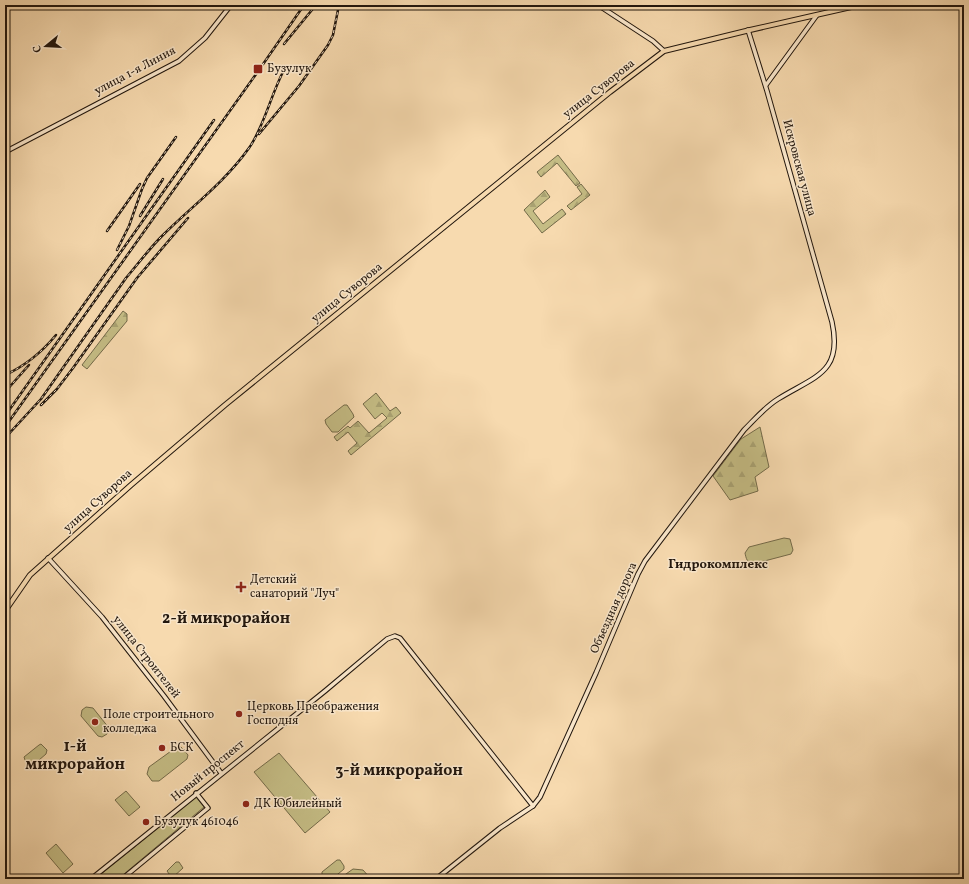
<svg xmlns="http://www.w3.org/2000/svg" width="969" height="884" font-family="Vollkorn,serif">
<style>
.forest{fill:url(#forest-firs);stroke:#736a49}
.park{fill:#c5bd85;stroke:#736a49}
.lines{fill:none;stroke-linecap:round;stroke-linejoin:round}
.secondary-casing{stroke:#21160d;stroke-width:5.5}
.primary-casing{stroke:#21160d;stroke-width:6}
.secondary{stroke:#fae7cb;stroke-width:3.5}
.primary{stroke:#f7daaf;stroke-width:4}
.rail-casing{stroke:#21160d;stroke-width:2.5}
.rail{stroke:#fae7cb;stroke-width:1;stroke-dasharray:3;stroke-linecap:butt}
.poi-dot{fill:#8f2418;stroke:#fae7cb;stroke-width:1.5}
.labels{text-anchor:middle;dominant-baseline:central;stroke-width:3;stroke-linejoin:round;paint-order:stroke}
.poi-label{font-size:12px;fill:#21160d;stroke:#fae7cb;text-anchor:start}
.street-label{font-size:12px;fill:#21160d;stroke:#fae7cb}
.neighbourhood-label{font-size:13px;font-weight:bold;fill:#21160d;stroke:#fae7cb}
.district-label{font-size:16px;font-weight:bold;fill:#21160d;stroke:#fae7cb}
</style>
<defs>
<pattern id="forest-firs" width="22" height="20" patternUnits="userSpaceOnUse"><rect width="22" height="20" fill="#c5bd85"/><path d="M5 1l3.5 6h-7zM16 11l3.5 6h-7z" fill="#a9a272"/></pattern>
</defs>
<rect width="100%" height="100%" fill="#f7daaf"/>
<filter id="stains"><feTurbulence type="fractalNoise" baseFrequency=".005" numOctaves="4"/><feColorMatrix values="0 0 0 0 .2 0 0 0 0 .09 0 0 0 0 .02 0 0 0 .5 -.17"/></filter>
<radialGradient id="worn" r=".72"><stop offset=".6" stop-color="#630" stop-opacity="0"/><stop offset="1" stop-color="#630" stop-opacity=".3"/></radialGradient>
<g class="forest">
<path d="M558,155L580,183L576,186L557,163L541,177L537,172Z"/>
<path d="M581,184L590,195L571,210L567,206L582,194L577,187Z"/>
<path d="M545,190L550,197L533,211L543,224L562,209L566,214L542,233L524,210Z"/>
<path d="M123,311L127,314V321L87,369L82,365Z"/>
<path d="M376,393L390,411L396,407L401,413L351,455L348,451L357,443L348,432L337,441L334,437L348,426L350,428L358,421L369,433L387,418L382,413L375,419L363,404Z"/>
<path d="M760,427L769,467L755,477L758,491L730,500L713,476L741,439Z"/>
</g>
<g class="park">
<path d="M344,405H347L353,414L354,417L338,432H332L326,424L325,420Z"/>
<path d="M784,538L790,539L793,550L791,554L753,564C747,563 746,558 745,553L749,547Z"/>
<path d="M86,707L93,708L109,728L107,734L102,737L98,736L81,716L82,710Z"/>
<path d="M41,744L47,750L46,754L32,766H30L25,760L24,757L39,745Z"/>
<path d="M178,746L181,747L188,755L187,759L159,781H152L147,774L149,767Z"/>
<path d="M279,753L330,812L305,833L254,772Z"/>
<path d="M126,791L140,807L129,816L115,800Z"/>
<path d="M196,797L204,807L118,879H95Z"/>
<path d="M56,844L73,864L63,873L46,853Z"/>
<path d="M337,860H340L344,866V869L332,879H325L322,875V872Z"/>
<path d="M176,862H179L183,868L172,878L167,871Z"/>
<path d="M353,869L363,870L371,879H339Z"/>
</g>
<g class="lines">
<defs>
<g id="secondary">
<path d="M598,5L653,41L664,51"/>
<path d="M766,85L817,15"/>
<path d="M5,152L179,61L205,38L231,5"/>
<path d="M48,558L102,617L164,696L221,773"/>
<path d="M91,879L325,691L387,639L395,636L400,638L533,806"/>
<path d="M122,879L208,808L196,793"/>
<path d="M436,879L500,828L533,806L540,797L596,673L638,574L645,561L744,430C755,419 765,407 778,399C815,376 843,373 832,322L767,91L748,30"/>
</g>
<path id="primary" d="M5,611L30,575L131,485L225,405L610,92L664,51L750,30L860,5"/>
</defs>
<use href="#secondary" class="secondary-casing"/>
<use href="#primary" class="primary-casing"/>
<use href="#secondary" class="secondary"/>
<use href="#primary" class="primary"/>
<defs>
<g id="rail">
<path d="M284,44L316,5"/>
<path d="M259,134L299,86L328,45L333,35L339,5"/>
<path d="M140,216L163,179"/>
<path d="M107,231L140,184"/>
<path d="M117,250L129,226L142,189L147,178L176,137"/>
<path d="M5,375C25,366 42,352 56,335"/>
<path d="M5,392L29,365"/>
<path d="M41,405L57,389L73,368L137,278L188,218"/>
<path d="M5,416L214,120"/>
<path d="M5,427L259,70L304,5"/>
<path d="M5,438L41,399L126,278C138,264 149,249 162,236C191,207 225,182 249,148C264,127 271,94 284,70"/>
</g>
</defs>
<use href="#rail" class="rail-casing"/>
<use href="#rail" class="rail"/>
</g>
<g class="poi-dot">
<rect x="253" y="64" width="10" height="10" rx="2"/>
<path d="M239 581h4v4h4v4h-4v4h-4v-4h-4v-4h4z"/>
<circle cx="239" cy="714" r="4"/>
<circle cx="95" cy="722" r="4"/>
<circle cx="162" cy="748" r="4"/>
<circle cx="246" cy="804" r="4"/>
<circle cx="146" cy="822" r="4"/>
</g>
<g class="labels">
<g class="poi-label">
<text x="267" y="69">Бузулук</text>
<text x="250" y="580">Детский<tspan x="250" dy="14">санаторий "Луч"</tspan></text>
<text x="247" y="707">Церковь Преображения<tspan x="247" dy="14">Господня</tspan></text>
<text x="103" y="715">Поле строительного<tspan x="103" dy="14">колледжа</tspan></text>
<text x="170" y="748">БСК</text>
<text x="254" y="804">ДК Юбилейный</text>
<text x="154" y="822">Бузулук 461046</text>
</g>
<g class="street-label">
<text transform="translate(135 71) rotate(-28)">улица 1-я Линия</text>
<text transform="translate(599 89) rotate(-38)">улица Суворова</text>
<text transform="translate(799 168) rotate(75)">Искровская улица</text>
<text transform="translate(347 293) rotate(-39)">улица Суворова</text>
<text transform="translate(98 501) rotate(-42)">улица Суворова</text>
<text transform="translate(614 608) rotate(-66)">Объездная дорога</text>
<text transform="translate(146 657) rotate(52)">улица Строителей</text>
<text transform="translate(208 771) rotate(-39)">Новый проспект</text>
</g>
<g class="neighbourhood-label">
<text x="718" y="565">Гидрокомплекс</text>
</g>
<g class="district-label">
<text x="226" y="619">2-й микрорайон</text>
<text x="75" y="747">1-й<tspan x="75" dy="18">микрорайон</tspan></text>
<text x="399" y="771">3-й микрорайон</text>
</g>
</g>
<rect width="969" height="884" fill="none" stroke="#f7daaf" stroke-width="20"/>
<rect x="6" y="6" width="957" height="872" fill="none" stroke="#21160d" stroke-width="2"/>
<rect x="10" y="10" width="949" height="864" fill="none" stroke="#21160d"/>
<g transform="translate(46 46) rotate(252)" stroke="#fae7cb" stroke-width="3" paint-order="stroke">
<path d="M0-3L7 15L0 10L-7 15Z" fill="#21160d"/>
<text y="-6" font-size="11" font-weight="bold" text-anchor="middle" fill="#21160d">С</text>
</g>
<rect width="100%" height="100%" filter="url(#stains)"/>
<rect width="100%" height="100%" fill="url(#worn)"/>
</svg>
